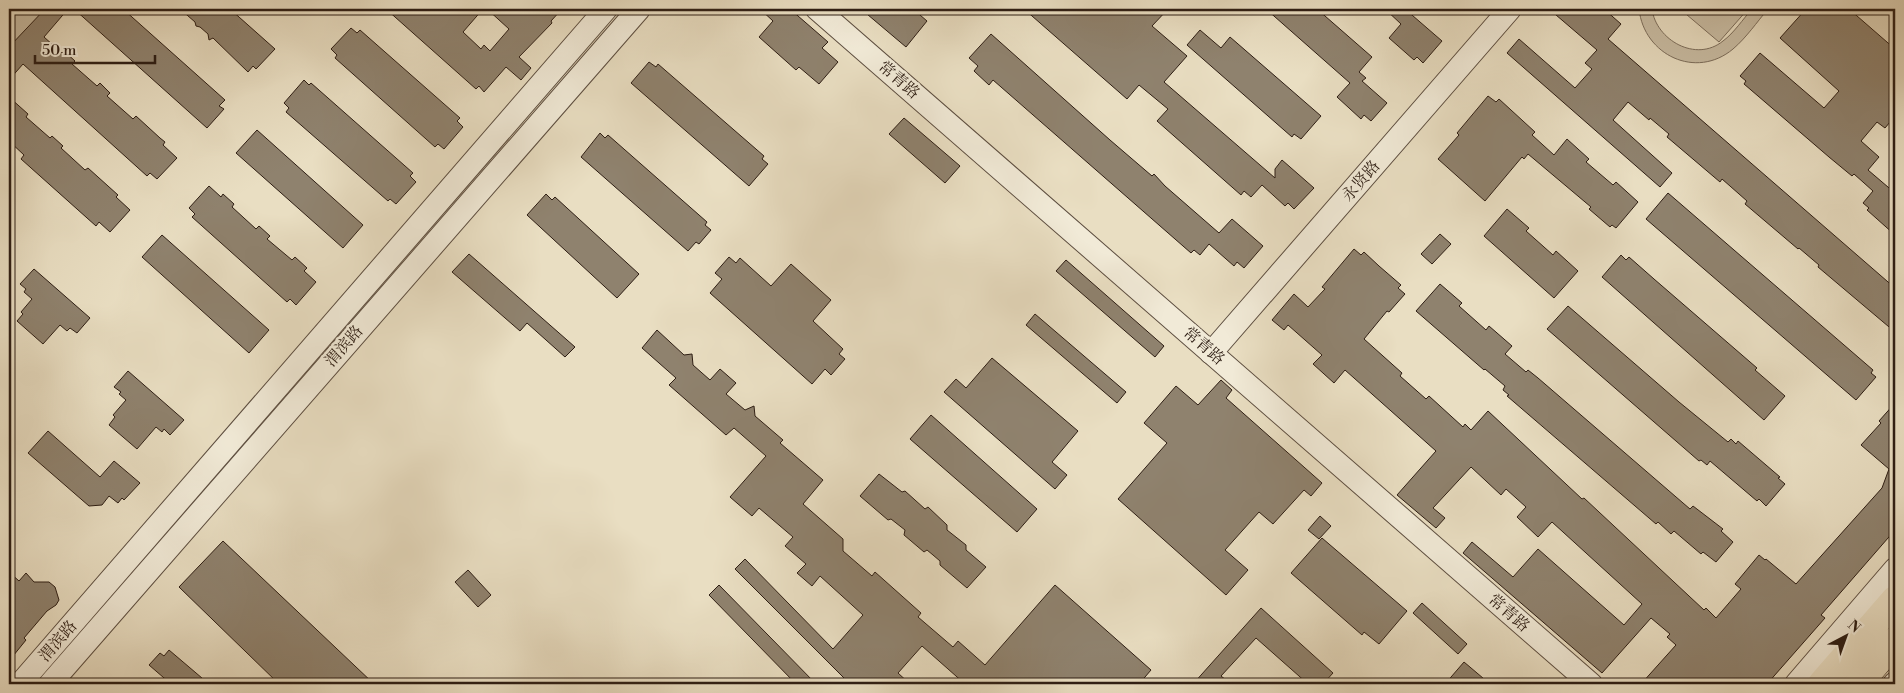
<svg xmlns="http://www.w3.org/2000/svg" width="1904" height="693" font-family="'Libre Bodoni','Noto Serif SC',serif">
<style>
.green{fill:#c9bda4;stroke:#7c6e5c}
.building{fill:#8f826e;stroke:#2e1e14}
.lines{fill:none;stroke-linecap:round;stroke-linejoin:round}
.minor-casing{stroke:#5d4e40;stroke-width:24}
.major-casing{stroke:#2e1e14;stroke-width:29}
.minor{stroke:#f1ead7;stroke-width:22}
.major{stroke:#e9dec2;stroke-width:28}
.labels{text-anchor:middle;dominant-baseline:central;stroke-width:5;stroke-linejoin:round;paint-order:stroke}
.street-label{font-size:16px;fill:#2e1e14;stroke:#f1ead7}
</style>
<rect width="100%" height="100%" fill="#e9dec2"/>
<filter id="stains"><feTurbulence type="fractalNoise" baseFrequency=".004" numOctaves="4"/><feColorMatrix values="0 0 0 0 .2 0 0 0 0 .09 0 0 0 0 .02 0 0 0 .5 -.17"/></filter>
<radialGradient id="worn" r=".72"><stop offset=".6" stop-color="#630" stop-opacity="0"/><stop offset="1" stop-color="#630" stop-opacity=".3"/></radialGradient>
<g class="green">
<path d="M9,9H48L9,54Z"/>
<path d="M1639,9H1652C1656,40 1696,63 1723,41C1734,33 1743,19 1752,9H1768C1757,22 1746,38 1733,49C1696,80 1644,55 1639,9Z"/>
<path d="M1680,9H1748L1719,42Z"/>
</g>
<g class="building">
<path d="M45,9H68L44,37L62,53L64,51L75,61L72,64L97,86L100,83L110,93L107,96L133,119L136,116L160,138L165,142L163,145L177,158L157,179L150,173L147,176L23,64L9,80V47Z"/>
<path d="M74,9H123L225,100L219,106L224,109L207,128Z"/>
<path d="M180,9H230L275,49L256,69L253,66L248,72L213,38L209,40L208,34L200,27L196,26L195,22Z"/>
<path d="M386,9H483L463,32L481,49L484,45L490,51L509,29L487,9H562L551,21L552,23L519,57L531,68L521,80L506,67L484,92L479,86L476,89Z"/>
<path d="M760,9H790L828,42L822,48L838,62L819,84L799,67L796,70L759,37L773,21Z"/>
<path d="M861,9H913L927,21L906,47Z"/>
<path d="M1024,9H1168L1152,26L1187,56L1164,82L1275,178V169L1282,160L1314,188L1294,209L1288,203L1285,206L1262,185L1251,197L1244,191L1241,195L1157,121L1168,109L1139,85L1127,99Z"/>
<path d="M1266,9H1317L1372,57L1359,72L1366,78L1362,81L1387,103L1371,121L1364,115L1361,119L1337,97L1350,83Z"/>
<path d="M1385,9H1405L1442,41L1423,63L1417,57L1414,60L1389,38L1401,24Z"/>
<path d="M1549,9H1604L1621,24L1608,39L1895,288V332L1818,267L1819,265L1799,248L1798,249L1745,204L1747,201L1722,179L1720,182L1667,137L1669,134L1650,118L1649,120L1628,102L1613,120L1672,173L1660,187L1507,53L1519,39L1575,88L1592,69L1585,63L1597,50Z"/>
<path d="M1806,9H1849L1895,49V116L1885,128L1877,122L1861,141L1879,157L1868,170L1895,193V235L1867,210L1869,208L1863,203L1873,191L1854,174L1852,176L1829,157L1758,96L1744,84L1746,81L1740,76L1760,53L1824,108L1839,91L1780,38Z"/>
<path d="M351,28L357,33L360,30L460,118L457,121L463,127L444,149L438,144L435,147L335,58L337,55L331,49Z"/>
<path d="M1200,30L1221,48L1230,37L1321,116L1301,139L1294,134L1292,137L1187,45Z"/>
<path d="M991,34L1110,140L1152,176L1154,174L1165,186L1219,233L1232,219L1263,246L1244,268L1237,262L1234,266L1209,244L1200,255L1194,250L1191,253L993,80L989,85L974,71L978,66L969,58Z"/>
<path d="M649,62L656,67L658,64L764,156L762,159L768,164L749,186L631,83Z"/>
<path d="M304,80L309,85L311,83L413,173L410,176L416,182L396,204L390,199L388,201L286,112L289,108L284,103Z"/>
<path d="M1488,96L1496,102L1499,99L1535,132L1532,135L1554,155L1567,139L1589,159L1586,162L1613,185L1616,182L1638,202L1616,228L1612,225L1610,227L1589,209L1591,207L1528,154L1524,159L1522,157L1485,201L1438,159L1459,135L1457,133Z"/>
<path d="M9,97L28,114L26,117L50,138L52,136L63,146L61,148L85,170L88,168L118,195L116,197L130,210L110,232L99,222L96,226L21,159L24,155L9,141Z"/>
<path d="M904,118L960,166L945,183L889,134Z"/>
<path d="M257,130L363,225L343,248L236,153Z"/>
<path d="M600,133L605,138L608,135L707,222L705,225L711,230L699,244L696,242L688,251L581,157Z"/>
<path d="M209,186L221,197L223,194L234,204L232,207L256,229L259,226L270,236L267,239L292,260L295,257L307,268L304,271L316,282L296,305L290,299L287,302L192,217L195,214L189,208Z"/>
<path d="M1668,193L1873,370L1871,373L1876,377L1856,400L1646,219Z"/>
<path d="M546,194L552,200L555,197L639,274L617,298L527,215Z"/>
<path d="M1507,209L1529,228L1526,231L1553,255L1556,251L1578,271L1554,298L1484,236Z"/>
<path d="M1440,234L1451,244L1432,264L1421,254Z"/>
<path d="M162,235L269,330L249,353L142,257Z"/>
<path d="M1354,249L1361,255L1364,252L1379,266L1401,285L1398,288L1405,294L1389,312L1387,311L1364,339L1402,373L1400,376L1426,399L1429,396L1463,427L1465,424L1471,430L1488,411L1582,499L1584,498L1704,610L1706,608L1716,618L1741,589L1735,584L1759,555L1765,560L1766,559L1796,584L1882,488L1889,469L1861,445L1881,423L1879,421L1895,403V530L1821,615L1825,618L1767,684H1641L1676,645L1667,637L1670,634L1651,618L1602,673L1463,553L1472,542L1513,577L1538,549L1624,625L1642,604L1552,522L1538,537L1517,517L1526,507L1506,489L1501,495L1471,467L1433,508L1445,518L1436,528L1397,495L1436,451L1345,370L1334,383L1313,364L1322,355L1288,325L1284,330L1272,320L1294,294L1308,307L1325,289L1322,287Z"/>
<path d="M469,254L575,347L565,357L527,323L520,331L452,272Z"/>
<path d="M1621,255L1626,260L1629,257L1654,279L1757,368L1755,370L1785,396L1764,420L1602,277Z"/>
<path d="M729,257L736,263L740,258L771,286L791,264L831,300L813,321L843,349L839,354L845,359L831,375L825,369L812,384L710,293L722,279L715,273Z"/>
<path d="M1066,260L1164,346L1155,357L1056,271Z"/>
<path d="M34,269L90,318L77,333L70,328L67,331L60,325L43,344L17,321L23,314L21,312L32,299L24,292L26,289L20,284Z"/>
<path d="M1440,284L1462,303L1459,306L1486,330L1489,326L1512,346L1505,354L1526,372L1528,370L1538,378L1690,509L1693,506L1723,529L1721,531L1733,542L1716,562L1703,552L1701,554L1674,531L1671,534L1658,522L1656,524L1507,396L1509,395L1503,390L1505,386L1485,369L1484,370L1416,311Z"/>
<path d="M1568,306L1679,402L1728,442L1731,439L1736,444L1738,441L1780,477L1778,478L1785,484L1766,506L1759,499L1757,501L1710,461L1707,465L1701,460L1699,461L1547,329Z"/>
<path d="M1035,314L1126,392L1117,403L1026,325Z"/>
<path d="M657,330L684,355L692,354L693,365L710,380L720,369L736,383L726,394L745,410L754,406L755,416L783,440L780,443L823,480L803,504L843,539V551L872,576L875,572L921,613L918,617L953,647L958,641L985,665L1055,585L1151,670L1139,684H965L922,646L898,673L910,684H850L735,569L745,559L833,649L863,615L820,576L812,586L797,573L806,564L785,546L793,537L759,508L752,516L730,497L766,456L734,428L726,435L669,385L676,378L642,348Z"/>
<path d="M992,358L1078,431L1052,462L1067,475L1055,489L944,392L956,379L966,388Z"/>
<path d="M128,371L184,420L170,435L164,429L162,432L156,427L137,449L109,425L115,417L113,415L126,400L119,394L121,392L114,387Z"/>
<path d="M1221,380L1232,390L1226,398L1322,483L1311,496L1304,490L1273,524L1259,512L1225,550L1248,570L1226,595L1118,499L1167,443L1144,423L1176,386L1198,405Z"/>
<path d="M931,415L1037,509L1017,532L910,439Z"/>
<path d="M48,431L100,477L114,461L140,483L124,500L122,498L118,503L109,496L102,505L89,506L28,453Z"/>
<path d="M879,474L902,492L905,491L925,509L928,507L947,525V530L966,545V550L986,567L967,588L940,565V561L933,555L927,550L924,552L904,535L905,530L891,519L888,520L860,496Z"/>
<path d="M1320,516L1331,526L1319,539L1308,530Z"/>
<path d="M1322,538L1407,611L1379,644L1364,632L1362,635L1291,573Z"/>
<path d="M223,541L374,684H279L179,587Z"/>
<path d="M468,570L491,595L478,607L455,582Z"/>
<path d="M9,572L19,581L26,573L34,582H49L55,587L59,600L56,605L47,611L24,638L26,640L9,661Z"/>
<path d="M719,585L816,684H796L709,595Z"/>
<path d="M1422,603L1467,644L1458,654L1413,613Z"/>
<path d="M1261,608L1333,673L1323,684H1308L1256,638L1221,676L1231,684H1193Z"/>
<path d="M169,650L209,684H171L149,665L160,653L164,656Z"/>
<path d="M1464,662L1490,684H1445Z"/>
</g>
<g class="lines">
<defs>
<g id="minor">
<path d="M817,9L1591,684"/>
<path d="M1211,353L1510,9"/>
<path d="M20,684L606,9"/>
<path d="M50,684L639,9"/>
<path d="M1796,684L1895,569"/>
<path d="M1894,684L1895,683"/>
</g>
<g id="major">
<path d="M1822,684L1895,600"/>
<path d="M1858,684L1895,641"/>
</g>
</defs>
<use href="#minor" class="minor-casing"/>
<use href="#major" class="major-casing"/>
<use href="#minor" class="minor"/>
<use href="#major" class="major"/>
</g>
<g class="labels">
<g class="street-label">
<text transform="translate(899 80) rotate(41)">常青路</text>
<text transform="translate(1361 181) rotate(-49)">永贤路</text>
<text transform="translate(344 346) rotate(-49)">渭滨路</text>
<text transform="translate(1204 346) rotate(41)">常青路</text>
<text transform="translate(1509 613) rotate(41)">常青路</text>
<text transform="translate(58 641) rotate(-49)">渭滨路</text>
</g>
</g>
<rect width="1904" height="693" fill="none" stroke="#e9dec2" stroke-width="30"/>
<rect x="10" y="10" width="1884" height="673" fill="none" stroke="#2e1e14" stroke-width="2.5"/>
<rect x="15" y="15" width="1874" height="663" fill="none" stroke="#2e1e14"/>
<g transform="translate(1846 636) rotate(41)" stroke="#f1ead7" stroke-width="4" paint-order="stroke">
<path d="M0-4L9 19L0 12L-9 19Z" fill="#2e1e14"/>
<text y="-8" font-size="14" font-weight="bold" text-anchor="middle" fill="#2e1e14">N</text>
</g>
<path d="M35 55v8h120v-8" fill="none" stroke="#2e1e14" stroke-width="2.5"/>
<text x="42" y="55" font-size="15" fill="#2e1e14" stroke="#f1ead7" stroke-width="4" paint-order="stroke">50 m</text>
<rect width="100%" height="100%" filter="url(#stains)"/>
<rect width="100%" height="100%" fill="url(#worn)"/>
</svg>
